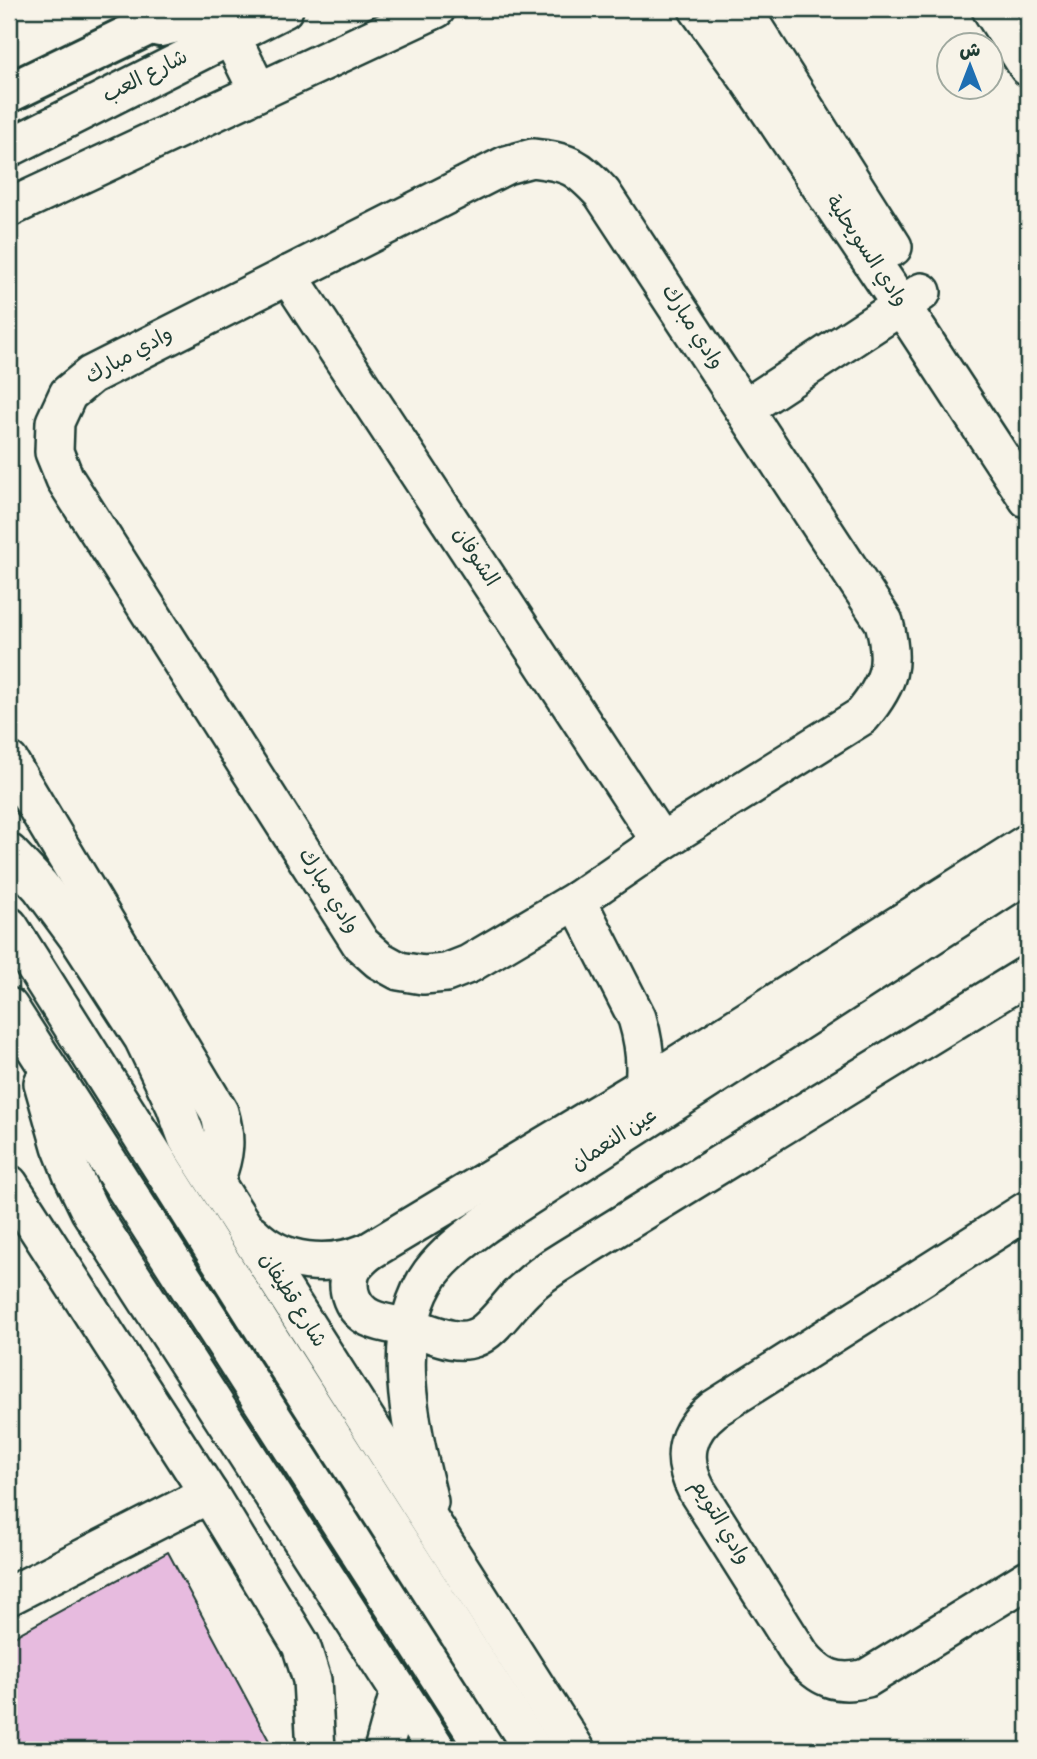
<svg xmlns="http://www.w3.org/2000/svg" width="1037" height="1759" font-family="Dekko,'Playpen Sans Arabic',sans-serif">
<style>
.building{fill:#e7bbdf;stroke:#1f3d34;stroke-width:2}
.lines{fill:none;stroke-linecap:round;stroke-linejoin:round}
.minor-casing{stroke:#1f3d34;stroke-width:42}
.major-casing{stroke:#1f3d34;stroke-width:44}
.minor{stroke:#f7f3e8;stroke-width:37}
.major{stroke:#f7f3e8;stroke-width:38}
.labels{text-anchor:middle;dominant-baseline:central;stroke-width:5;stroke-linejoin:round;paint-order:stroke}
.street-label{font-size:21px;fill:#1f3d34;stroke:#f7f3e8}
</style>
<rect width="100%" height="100%" fill="#f7f3e8"/>
<filter id="ink" filterUnits="userSpaceOnUse"><feTurbulence type="fractalNoise" baseFrequency=".0143" numOctaves="2"/><feDisplacementMap in="SourceGraphic" scale="14" xChannelSelector="R" yChannelSelector="G"/><feConvolveMatrix kernelMatrix="1 2 1 2 8 2 1 2 1" color-interpolation-filters="sRGB"/></filter>
<g filter="url(#ink)">
<path class="building" d="M168,1552L274,1750H17L9,1733V1639Z"/>
<g class="lines">
<defs>
<g id="minor">
<path d="M698,9L749,80L901,305L1028,499"/>
<path d="M742,9L893,247"/>
<path d="M991,9L1028,67"/>
<path d="M231,36L258,91"/>
<path d="M9,148L284,9"/>
<path d="M532,158C569,162 577,166 602,193L884,622C895,664 890,682 862,716L661,842L577,900L469,964L446,973L423,975L399,971L379,960L361,944L65,479L54,452L55,422L68,394L91,375L506,165Z"/>
<path d="M9,208L436,9"/>
<path d="M288,275L661,842"/>
<path d="M744,409L922,292"/>
<path d="M9,761L219,1112C227,1139 225,1155 215,1181"/>
<path d="M9,853L40,886L77,936L143,1038L175,1105L187,1138L576,1750"/>
<path d="M577,900L637,1018C644,1041 647,1061 644,1086"/>
<path d="M9,926L277,1350L533,1750"/>
<path d="M9,1007L486,1750"/>
<path d="M43,1083L61,1146L72,1174L90,1211L437,1750"/>
<path d="M9,1184L209,1494L301,1645L312,1680L316,1750"/>
<path d="M1028,1210L714,1409C685,1432 680,1458 697,1491L800,1654C819,1678 837,1686 867,1678L1028,1579"/>
<path d="M252,1234C283,1265 329,1268 368,1252L644,1086L1028,843"/>
<path d="M368,1252C361,1258 354,1264 351,1272C345,1290 353,1310 370,1318C384,1325 401,1325 417,1329C434,1334 456,1345 474,1338C491,1333 510,1303 524,1290C537,1277 552,1267 567,1258L1028,975"/>
<path d="M429,1502C413,1435 386,1335 431,1273C446,1253 467,1238 487,1223L1028,873"/>
<path d="M9,1596L209,1494"/>
<path d="M383,1750L399,1692"/>
</g>
<g id="major">
<path d="M160,27L235,9"/>
<path d="M9,93L183,9"/>
</g>
</defs>
<use href="#minor" class="minor-casing"/>
<use href="#major" class="major-casing"/>
<use href="#minor" class="minor"/>
<use href="#major" class="major"/>
</g>
</g>
<g class="labels">
<g class="street-label">
<text transform="translate(146 78) rotate(-27)">شارع العب</text>
<text transform="translate(865 252) rotate(56)">وادي السويحلية</text>
<text transform="translate(691 328) rotate(57)">وادي مبارك</text>
<text transform="translate(130 357) rotate(-29)">وادي مبارك</text>
<text transform="translate(474 558) rotate(57)">الشوفان</text>
<text transform="translate(327 892) rotate(58)">وادي مبارك</text>
<text transform="translate(615 1141) rotate(-33)">عين النعمان</text>
<text transform="translate(291 1301) rotate(58)">شارع قطيفان</text>
<text transform="translate(719 1523) rotate(59)">وادي التويم</text>
</g>
</g>
<rect width="1037" height="1759" fill="none" stroke="#f7f3e8" stroke-width="35"/>
<rect x="18" y="18" width="1002" height="1724" fill="none" stroke="#1f3d34" stroke-width="2.5" filter="url(#ink)"/>
<g transform="translate(970 66)"><circle r="33" fill="#f7f3e8" stroke="#a1aaa0" stroke-width="2"/>
<path d="M0-5L12 26L0 18L-12 26Z" fill="#1f6fb2"/>
<text y="-10" font-size="19" font-weight="bold" text-anchor="middle" fill="#1f3d34">ش</text>
</g>
</svg>
